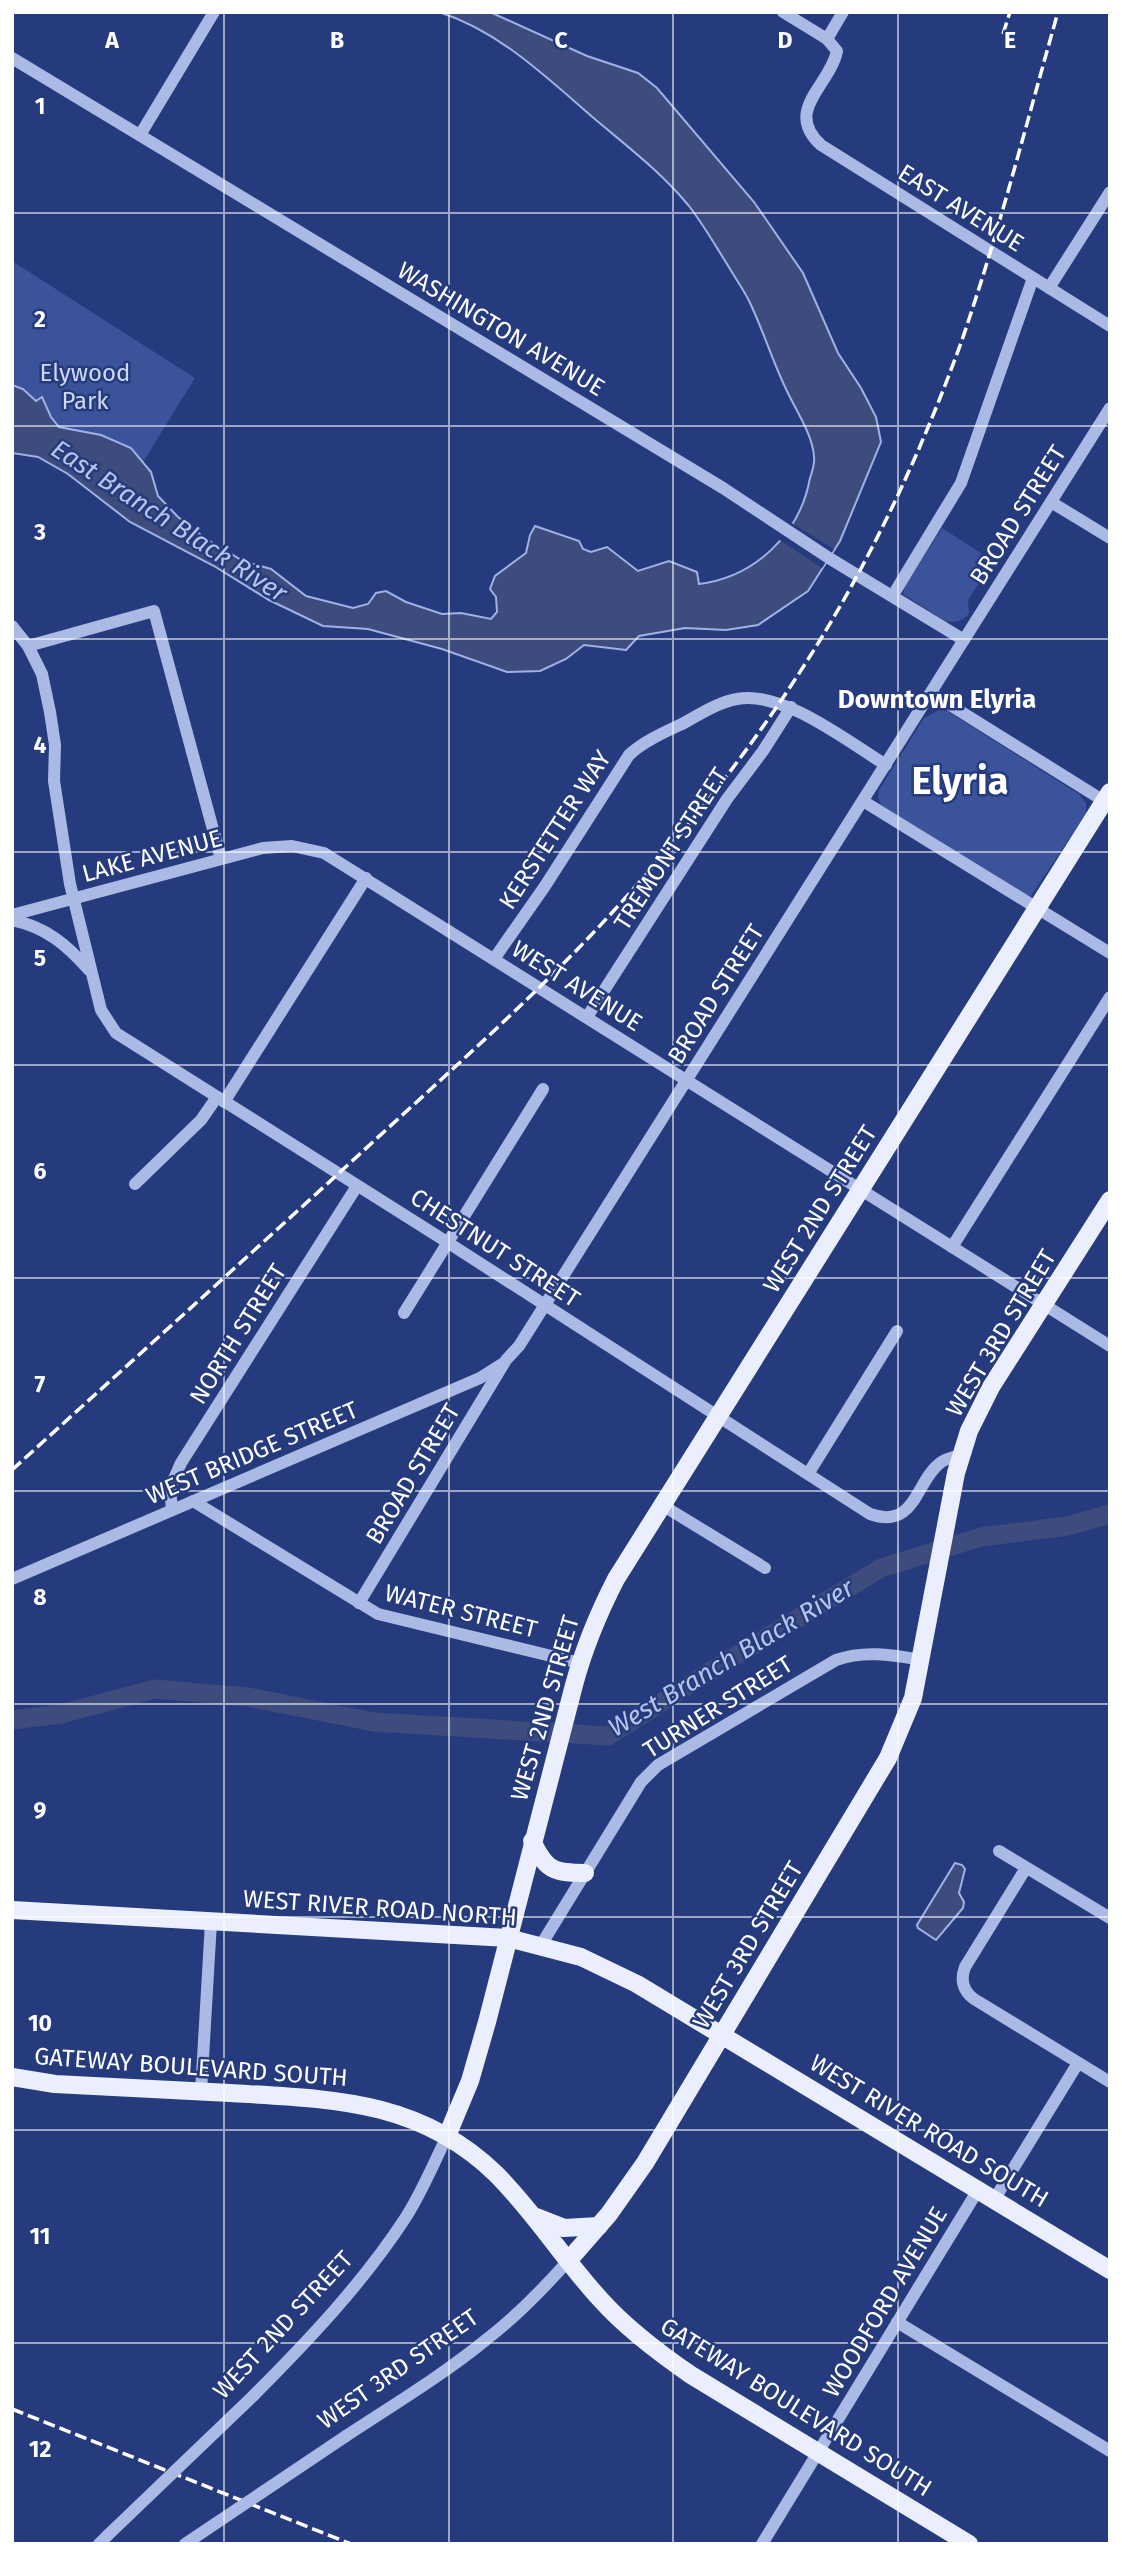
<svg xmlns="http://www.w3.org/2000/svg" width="1122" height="2556" font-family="'Fira Sans',sans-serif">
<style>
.green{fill:#3a539a}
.water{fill:#3d4c7c;stroke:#a0b2e5;stroke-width:2}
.pier{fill:#263b7d}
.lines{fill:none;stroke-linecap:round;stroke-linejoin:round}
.river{stroke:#3d4c7c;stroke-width:19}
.minor{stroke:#abbae5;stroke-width:12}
.major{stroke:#ebeffd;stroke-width:18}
.rail{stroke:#fff;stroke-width:3.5;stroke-dasharray:12 5;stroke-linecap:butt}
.minor-bridge{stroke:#abbae5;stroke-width:12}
.grid{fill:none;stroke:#fff;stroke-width:2;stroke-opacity:0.55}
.labels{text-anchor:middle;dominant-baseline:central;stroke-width:5;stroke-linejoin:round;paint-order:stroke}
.street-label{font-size:24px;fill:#fff;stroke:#263b7d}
.park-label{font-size:24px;fill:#ced8f4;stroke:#263b7d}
.water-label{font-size:26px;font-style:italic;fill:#b7c5ec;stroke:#263b7d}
.neighbourhood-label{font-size:26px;font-weight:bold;fill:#fff;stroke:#263b7d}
.town-label{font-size:38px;font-weight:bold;fill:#fff;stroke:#263b7d}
.grid-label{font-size:23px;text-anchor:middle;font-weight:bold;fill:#fff;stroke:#263b7d;stroke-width:5;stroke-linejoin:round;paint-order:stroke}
</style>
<rect width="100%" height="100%" fill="#263b7d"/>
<g class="green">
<path d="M12,261L195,378L125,491L12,420Z"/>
<path d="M942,528L993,561L968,600L969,613C963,622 954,623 945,621L903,594L905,586Z"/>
<path d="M939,710L947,711L1079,794L1086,803V813L1031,896L1028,897L882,807L878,798L879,790L924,718Z"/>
</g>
<g class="water">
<path d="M439,12H490L587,56L638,73L657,88L754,202L803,273L838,353L861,388L876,417L881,442L840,541L808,591L758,625L726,630L685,628L639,636L626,650L584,645L566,659L540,671L507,672L442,649L368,629L323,626L269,600L214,566L130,522L68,474L38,457L12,453V385L23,389L36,401L42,397L51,417L59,427L101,435L131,448L151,472L158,496L178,517L205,538L243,561L271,569L306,596L353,608L368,604L376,593L386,591L406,602L442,614L461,613L491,619L497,612L496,597L490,589L495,576L526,553L530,535L535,526L579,541L583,549L591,552L607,547L638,571L669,561L697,572L699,584C755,577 800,534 810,478C812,472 815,464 814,457C813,435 795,409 786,389C773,362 764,333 751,305C745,291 735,278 727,264C715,245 703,224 689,206C662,173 628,147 596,120C547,78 501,32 439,12Z"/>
<path d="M955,1863L962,1865L965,1869L959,1893L964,1902L963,1908L936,1940L918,1928L917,1925Z"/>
</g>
<path class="pier" d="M790,522L834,549L822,568L778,539Z"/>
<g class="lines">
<path class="river" d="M12,1720L61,1714L155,1689L248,1697L374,1722L608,1736L708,1673L881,1568L981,1537L1068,1526L1110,1514"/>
<g class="minor">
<path d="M783,12L827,39L837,51C830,86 783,110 821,145L1110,326"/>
<path d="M827,39L843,12"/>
<path d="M12,58L723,488L829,558L964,640"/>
<path d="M140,135L214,12"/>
<path d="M1049,288L1110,192"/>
<path d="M1051,502L1110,538"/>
<path d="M893,595L961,483L1033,278"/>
<path d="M12,626L28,646L42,674L50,712L55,745L54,781L70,884L101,1010L116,1033L447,1242L870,1514C916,1530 915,1482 940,1463C946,1458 954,1457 961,1455"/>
<path d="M28,646L154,611L221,859"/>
<path d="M931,693L1104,801"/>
<path d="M863,801L1110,953"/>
<path d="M12,915L263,848L292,846L324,853L1110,1346"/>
<path d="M12,920C46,927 67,945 89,970"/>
<path d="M494,959L545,886L629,755C644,741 665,732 684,723C700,714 719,702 737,699C783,690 848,742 886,765"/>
<path d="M587,1017L727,799L763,751L791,707"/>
<path d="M224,1102L366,878"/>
<path d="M135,1184L201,1120L217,1097"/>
<path d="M952,1247L1110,997"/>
<path d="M404,1313L543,1089"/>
<path d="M808,1474L897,1331"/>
<path d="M193,1501L378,1614L580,1663"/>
<path d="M662,1505L765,1568"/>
<path d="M172,1510L170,1488L181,1463L357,1186"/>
<path d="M12,1579L480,1378L502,1364"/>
<path d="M359,1603L506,1360L519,1346L1110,408"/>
<path d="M999,1851L1110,1918"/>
<path d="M1026,1868L965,1967C960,1980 963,1991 974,1999L1110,2082"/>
<path d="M541,1945L641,1782L658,1765L836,1660C865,1650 892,1655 922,1660"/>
<path d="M201,2092L211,1922"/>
<path d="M994,2200L1078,2063"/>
<path d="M897,2322L1110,2451"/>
<path d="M253,2396C308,2341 363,2283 406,2217C422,2192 434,2163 447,2136"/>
<path d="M346,2436C393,2405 443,2375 487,2339C517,2316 543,2289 568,2261"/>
<path d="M99,2544L108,2535"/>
<path d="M762,2544L978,2190"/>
</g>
<g class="major">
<path d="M532,1841C546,1870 553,1873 585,1873"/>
<path d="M12,1910L508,1938L581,1957L637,1984L1110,2270"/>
<path d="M12,2077L55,2084C113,2087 171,2090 230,2093C330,2099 419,2099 496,2174C535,2213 564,2260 601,2300C627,2329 659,2353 691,2375L969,2544"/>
<path d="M447,2136L470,2081L487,2022L574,1685C584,1648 598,1614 616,1579L1110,792"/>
<path d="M536,2217L564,2228L599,2226"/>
<path d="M568,2261L609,2214L645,2163L888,1758L913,1698L956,1473L969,1431L991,1387L1110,1200"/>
</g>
<g class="rail">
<path d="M998,13V12"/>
<path d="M1003,34L1010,12"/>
<path d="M12,1470C133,1360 254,1251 374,1141C449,1072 525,1005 595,931C699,820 795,695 866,559C903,489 935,415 962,340C999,232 1027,121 1058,12"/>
<path d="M12,2409L351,2544"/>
</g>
<g class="minor-bridge">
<path d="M108,2535L253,2396"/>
<path d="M185,2544L346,2436"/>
</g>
</g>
<path class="grid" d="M224,12V2544M449,12V2544M673,12V2544M898,12V2544M12,213H1110M12,426H1110M12,639H1110M12,852H1110M12,1065H1110M12,1278H1110M12,1491H1110M12,1704H1110M12,1917H1110M12,2130H1110M12,2343H1110"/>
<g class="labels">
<g class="street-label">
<text transform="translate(961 208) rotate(32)">EAST AVENUE</text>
<text transform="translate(501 329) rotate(31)">WASHINGTON AVENUE</text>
<text transform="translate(1018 515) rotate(-58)">BROAD STREET</text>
<text transform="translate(555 830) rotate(-57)">KERSTETTER WAY</text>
<text transform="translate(671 849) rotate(-57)">TREMONT STREET</text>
<text transform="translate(152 856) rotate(-15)">LAKE AVENUE</text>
<text transform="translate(577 986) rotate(32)">WEST AVENUE</text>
<text transform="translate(716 994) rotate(-58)">BROAD STREET</text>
<text transform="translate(820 1209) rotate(-58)">WEST 2ND STREET</text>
<text transform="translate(495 1248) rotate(33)">CHESTNUT STREET</text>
<text transform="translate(1001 1333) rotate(-59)">WEST 3RD STREET</text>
<text transform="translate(238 1334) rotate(-58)">NORTH STREET</text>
<text transform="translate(252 1453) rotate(-23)">WEST BRIDGE STREET</text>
<text transform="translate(413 1474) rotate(-59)">BROAD STREET</text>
<text transform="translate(461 1611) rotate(14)">WATER STREET</text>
<text transform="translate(718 1707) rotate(-32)">TURNER STREET</text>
<text transform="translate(545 1708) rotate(-74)">WEST 2ND STREET</text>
<text transform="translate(380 1908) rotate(4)">WEST RIVER ROAD NORTH</text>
<text transform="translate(748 1945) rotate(-59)">WEST 3RD STREET</text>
<text transform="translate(191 2067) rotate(4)">GATEWAY BOULEVARD SOUTH</text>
<text transform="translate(929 2131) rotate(31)">WEST RIVER ROAD SOUTH</text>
<text transform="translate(885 2302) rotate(-59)">WOODFORD AVENUE</text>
<text transform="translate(283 2325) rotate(-47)">WEST 2ND STREET</text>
<text transform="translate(398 2369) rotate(-35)">WEST 3RD STREET</text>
<text transform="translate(796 2407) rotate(32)">GATEWAY BOULEVARD SOUTH</text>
</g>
<g class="park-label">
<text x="85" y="373">Elywood<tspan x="85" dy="28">Park</tspan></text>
</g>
<g class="water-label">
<text transform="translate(169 521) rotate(33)">East Branch Black River</text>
<text transform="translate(731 1658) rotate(-31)">West Branch Black River</text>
</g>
<g class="neighbourhood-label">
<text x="937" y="699">Downtown Elyria</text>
</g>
<g class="town-label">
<text x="960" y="781">Elyria</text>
</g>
</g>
<g class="grid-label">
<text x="112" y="48">A</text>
<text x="337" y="48">B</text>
<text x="561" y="48">C</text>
<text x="785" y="48">D</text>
<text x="1010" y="48">E</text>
<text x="40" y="114">1</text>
<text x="40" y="327">2</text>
<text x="40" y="540">3</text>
<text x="40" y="753">4</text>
<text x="40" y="966">5</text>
<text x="40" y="1179">6</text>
<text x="40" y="1392">7</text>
<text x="40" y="1605">8</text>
<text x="40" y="1818">9</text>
<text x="40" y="2031">10</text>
<text x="40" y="2244">11</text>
<text x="40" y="2457">12</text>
</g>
<rect width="1122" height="2556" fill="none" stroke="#ffffff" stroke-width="28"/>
</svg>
